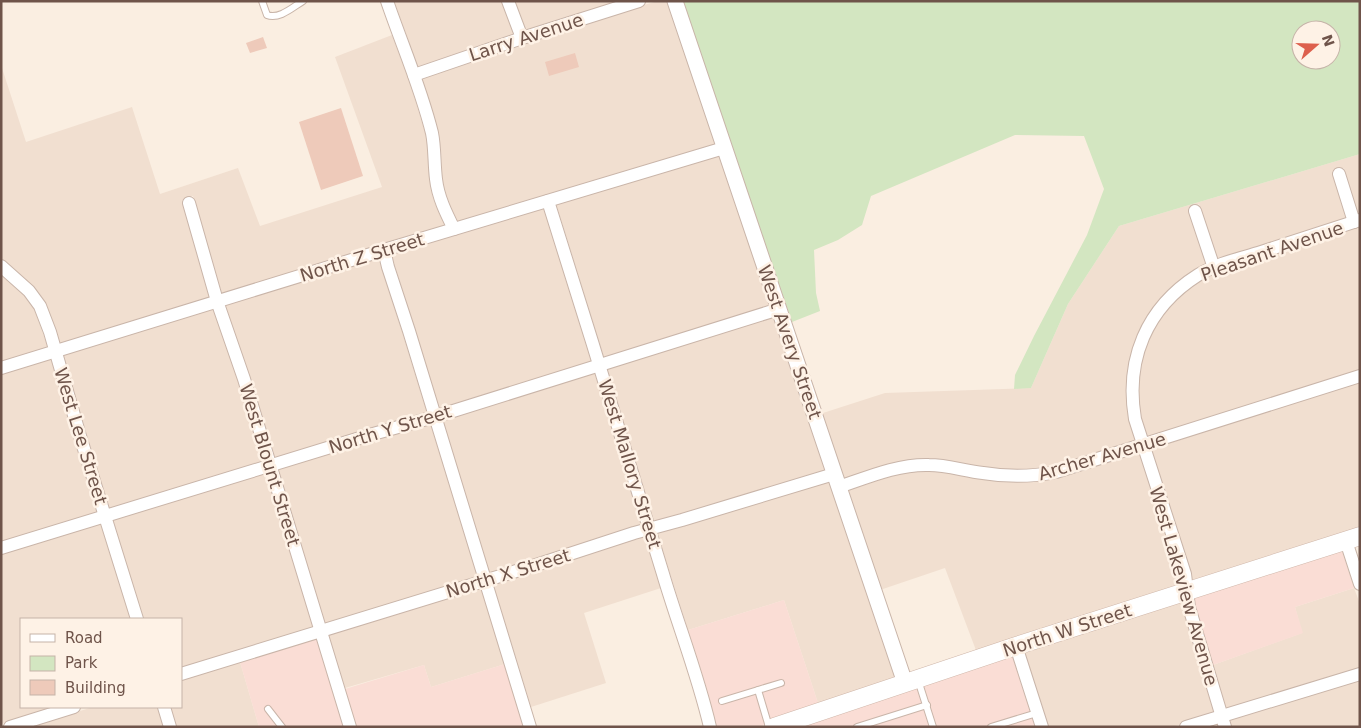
<svg xmlns="http://www.w3.org/2000/svg" width="1361" height="728" font-family="'DejaVu Sans',sans-serif">
<style>
.residential{fill:#f1dfd0}
.commercial{fill:#faddd5}
.green{fill:#d3e6c1;fill-rule:evenodd}
.building{fill:#eecaba}
.lines{fill:none;stroke-linecap:round;stroke-linejoin:round}
.service-casing{stroke:#c9b5a9;stroke-width:8}
.minor-casing{stroke:#c9b5a9;stroke-width:14}
.tertiary-casing{stroke:#c9b5a9;stroke-width:17}
.secondary-casing{stroke:#cfb6a9;stroke-width:19}
.service{stroke:#fff;stroke-width:6}
.minor{stroke:#fff;stroke-width:12}
.tertiary{stroke:#fff;stroke-width:15}
.secondary{stroke:#fff;stroke-width:18}
.labels{text-anchor:middle;dominant-baseline:central;stroke-width:5;stroke-linejoin:round;paint-order:stroke}
.street-label{font-size:18px;fill:#6f544a;stroke:#fef2e6}
</style>
<rect width="100%" height="100%" fill="#faeee1"/>
<g class="residential">
<path d="M394,1H502L514,35L418,68Z"/>
<path d="M515,1H618L526,31Z"/>
<path d="M658,1H668L717,145L458,222L451,210L445,195L442,179L441,151L438,132L421,78L623,11Z"/>
<path d="M392,35L408,77L426,135L429,153L430,181L433,198L440,215L446,226L222,294L193,196L182,200L210,298L60,344L45,304L39,294L33,287L1,258V65L26,142L132,107L160,194L238,168L260,226L382,187L335,57Z"/>
<path d="M704,69L823,413L885,393L1031,388L1068,304L1119,226L1360,154V215H1358L1344,168L1332,171L1346,219L1218,260L1199,204L1188,208L1207,265L1149,314L1136,339L1128,366L1126,393L1129,420L1136,442L1069,463L1042,469L1002,471L944,460L843,480Z"/>
<path d="M720,155L772,306L604,358L556,204Z"/>
<path d="M544,208L592,362L439,410L391,253Z"/>
<path d="M1360,226V370L1147,438L1141,417L1139,405L1138,379L1143,355L1153,329L1167,309L1185,291L1206,277L1231,267Z"/>
<path d="M379,257L427,413L274,459L250,378L225,304Z"/>
<path d="M1,275L24,295L34,308L48,348L1,362Z"/>
<path d="M213,308L238,381L262,462L109,509L63,355Z"/>
<path d="M775,316L827,471L654,522L607,368Z"/>
<path d="M51,358L97,513L1,542V373Z"/>
<path d="M595,372L642,526L489,574L442,420Z"/>
<path d="M1360,382V531L1192,584L1151,449Z"/>
<path d="M430,423L478,577L325,624L277,469Z"/>
<path d="M1139,452L1179,575L1180,588L977,653L945,568L880,590L847,490L874,480L908,471H942L1001,482H1022Z"/>
<path d="M266,472L314,628L181,669V619H144L112,520Z"/>
<path d="M830,481L897,680L819,706L784,600L688,630L657,533Z"/>
<path d="M100,523L131,619H21V707H55L1,724V553Z"/>
<path d="M645,536L661,588L584,613L606,683L531,707L493,584Z"/>
<path d="M481,588L505,664L431,687L424,665L345,688L328,635Z"/>
<path d="M1354,588L1360,604V668L1226,709L1213,665L1302,633L1295,607Z"/>
<path d="M1181,599L1183,609L1215,713L1172,727H1048L1023,649Z"/>
<path d="M240,662L259,727H176L170,707H181V680Z"/>
<path d="M1360,679V727H1231L1229,720Z"/>
<path d="M93,707H158L164,727H28Z"/>
</g>
<g class="commercial">
<path d="M1341,548L1354,588L1295,607L1303,633L1213,665L1195,606L1193,595Z"/>
<path d="M784,600L819,706L758,727H716L707,690L688,630Z"/>
<path d="M317,638L344,727H259L240,662Z"/>
<path d="M1012,655L1035,727H788Z"/>
<path d="M505,664L524,727H356L345,689L424,665L431,687Z"/>
</g>
<path class="green" d="M681,1H1360V154L1119,226L1068,304L1031,388L1014,389L1015,375L1034,336L1087,235L1104,189L1084,136L1015,135L871,196L862,225L838,240L814,250L816,293L820,311L792,322ZM1301,30H1331V60H1301Z"/>
<g class="building">
<path d="M263,37L267,48L250,53L246,43Z"/>
<path d="M575,53L579,67L549,76L545,62Z"/>
<path d="M341,108L363,176L321,190L299,122Z"/>
</g>
<g class="lines">
<defs>
<g id="service">
<path d="M262,1L267,15C279,20 293,7 303,1"/>
<path d="M918,680L933,727"/>
<path d="M722,701L758,690"/>
<path d="M268,709L282,727"/>
<path d="M769,727L758,690L781,683"/>
<path d="M857,727L927,705"/>
<path d="M991,727L1037,713"/>
</g>
<g id="minor">
<path d="M387,1C402,45 421,88 432,133C435,148 434,163 436,179C438,197 446,213 454,229"/>
<path d="M508,1L522,38"/>
<path d="M414,75L522,38L639,1"/>
<path d="M1339,174L1354,222"/>
<path d="M548,201C587,325 626,450 663,574C678,625 698,675 710,727"/>
<path d="M189,203L217,301L244,379L350,727"/>
<path d="M1195,211L1214,268"/>
<path d="M384,250L388,267L409,331L530,727"/>
<path d="M1,266L29,291L40,306L50,332L80,436L137,619"/>
<path d="M1,368L384,250L724,148"/>
<path d="M839,487C868,477 898,464 929,465C947,465 965,471 983,473C1007,477 1031,477 1056,472L1360,376"/>
<path d="M1346,541L1360,584"/>
<path d="M1,548L373,434L434,417L779,309"/>
<path d="M1016,646L1042,727"/>
<path d="M181,674L536,565L634,533L682,520L834,474"/>
<path d="M164,707L170,727"/>
<path d="M10,727L74,707"/>
<path d="M1186,727L1360,674"/>
<path d="M1225,727L1189,607L1185,574L1135,419C1125,360 1146,308 1198,275C1216,264 1238,259 1258,253C1292,242 1326,231 1360,220"/>
</g>
<path id="tertiary" d="M675,1L905,683"/>
<path id="secondary" d="M774,727L1016,646L1360,536"/>
</defs>
<use href="#service" class="service-casing"/>
<use href="#minor" class="minor-casing"/>
<use href="#tertiary" class="tertiary-casing"/>
<use href="#secondary" class="secondary-casing"/>
<use href="#service" class="service"/>
<use href="#minor" class="minor"/>
<use href="#tertiary" class="tertiary"/>
<use href="#secondary" class="secondary"/>
</g>
<g class="labels">
<g class="street-label">
<text transform="translate(526 37) rotate(-18)">Larry Avenue</text>
<text transform="translate(1272 251) rotate(-19)">Pleasant Avenue</text>
<text transform="translate(362 257) rotate(-17)">North Z Street</text>
<text transform="translate(790 342) rotate(71)">West Avery Street</text>
<text transform="translate(390 429) rotate(-17)">North Y Street</text>
<text transform="translate(81 436) rotate(73)">West Lee Street</text>
<text transform="translate(1102 456) rotate(-16)">Archer Avenue</text>
<text transform="translate(630 464) rotate(73)">West Mallory Street</text>
<text transform="translate(270 465) rotate(73)">West Blount Street</text>
<text transform="translate(508 573) rotate(-17)">North X Street</text>
<text transform="translate(1184 586) rotate(74)">West Lakeview Avenue</text>
<text transform="translate(1067 630) rotate(-18)">North W Street</text>
</g>
</g>
<rect width="1361" height="728" fill="none" stroke="#6f544a" stroke-width="5"/>
<rect x="20" y="618" width="162" height="90" fill="#fef2e6" stroke="#c5b3a8"/>
<rect x="30" y="634" width="25" height="8" fill="#ffffff" stroke="#c5b3a8"/>
<text x="65" y="643" font-size="15" fill="#6f544a">Road</text>
<rect x="30" y="656" width="25" height="15" fill="#d3e6c1" stroke="#c5b3a8"/>
<text x="65" y="668" font-size="15" fill="#6f544a">Park</text>
<rect x="30" y="680" width="25" height="15" fill="#eecaba" stroke="#c5b3a8"/>
<text x="65" y="693" font-size="15" fill="#6f544a">Building</text>
<g transform="translate(1316 45) rotate(70)"><circle r="24" fill="#fef2e6" stroke="#c5b3a8"/>
<path d="M0-4L9 19L0 12L-9 19Z" fill="#dd604d"/>
<text y="-8" font-size="14" font-weight="bold" text-anchor="middle" fill="#6f544a">N</text>
</g>
</svg>
